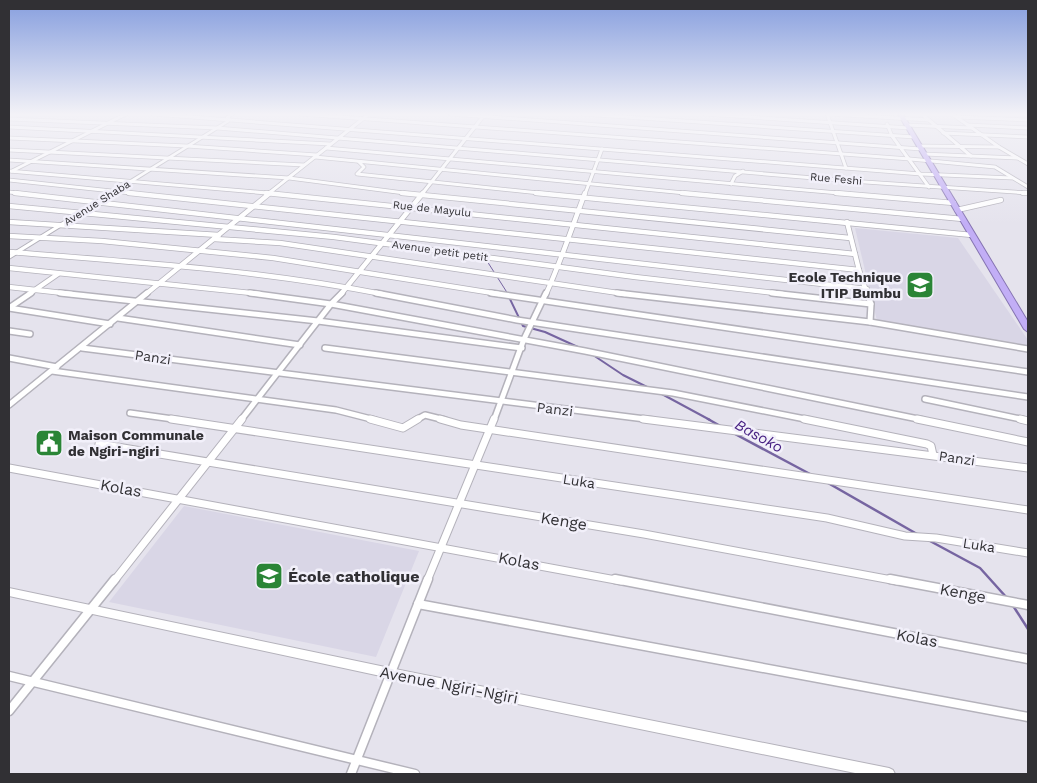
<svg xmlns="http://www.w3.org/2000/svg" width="1037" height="783" font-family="'Work Sans',sans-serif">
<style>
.built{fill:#d9d6e6}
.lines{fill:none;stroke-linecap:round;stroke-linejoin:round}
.stream-far2{stroke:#7665a1;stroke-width:1}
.stream-far1{stroke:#7665a1;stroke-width:2}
.stream{stroke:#7665a1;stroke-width:2.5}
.minor-far4-casing{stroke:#b4b2bb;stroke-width:4.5}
.minor-far3-casing{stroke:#b4b2bb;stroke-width:6}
.minor-far2-casing{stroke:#b4b2bb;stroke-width:8}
.minor-far1-casing{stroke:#b4b2bb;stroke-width:9}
.minor-casing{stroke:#b4b2bb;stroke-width:11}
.tertiary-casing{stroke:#b4b2bb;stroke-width:2}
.trunk-casing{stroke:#8574b1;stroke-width:2}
.minor-far4{stroke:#fff;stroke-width:3}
.minor-far3{stroke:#fff;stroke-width:4.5}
.minor-far2{stroke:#fff;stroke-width:5}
.minor-far1{stroke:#fff;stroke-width:7}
.minor{stroke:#fff;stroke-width:8}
.tertiary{fill:#fff;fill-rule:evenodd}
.trunk{fill:#c2aef6;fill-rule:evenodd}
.labels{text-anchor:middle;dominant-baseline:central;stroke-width:5;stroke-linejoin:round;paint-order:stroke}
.far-street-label{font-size:11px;fill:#313034;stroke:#f2f0fa}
.poi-label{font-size:14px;font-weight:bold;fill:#313034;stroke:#f2f0fa;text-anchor:end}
.street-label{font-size:14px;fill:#313034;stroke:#f2f0fa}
.water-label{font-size:15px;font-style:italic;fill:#461f82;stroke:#f2f0fa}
.near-street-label{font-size:16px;fill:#313034;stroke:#f2f0fa}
.near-poi-label{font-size:16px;font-weight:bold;fill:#313034;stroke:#f2f0fa;text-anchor:start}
</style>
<rect width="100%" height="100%" fill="#e5e3ed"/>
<g class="built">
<path d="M855,228L958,238L1028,340V347L877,321Z"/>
<path d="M184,506L419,551L376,657L109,602Z"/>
</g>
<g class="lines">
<path class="stream-far2" d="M487,261L508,294"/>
<g class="stream-far1">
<path d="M507,293L523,326L545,332L580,348"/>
<path d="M593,355L623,375L649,388"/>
<path d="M660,393L710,420"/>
</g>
<g class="stream">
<path d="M708,419L722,427"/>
<path d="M735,434L810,474"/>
<path d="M828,483L917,534"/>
<path d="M930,541L980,568L1007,598"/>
<path d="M1012,604L1028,629"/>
</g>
<defs>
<g id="minor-far4">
<path d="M153,114L921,174L1012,178"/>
<path d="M300,114L910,159L995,167L1028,187"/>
<path d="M450,114L921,149"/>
<path d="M582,114L914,137"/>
<path d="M705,114L909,128"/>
<path d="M827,114L846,168"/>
<path d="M829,114L929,120"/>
<path d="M922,114L971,156"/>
<path d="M952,114L999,147L1028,164"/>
<path d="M957,117L1028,120"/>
<path d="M9,119L217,128L850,181L1028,193"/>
<path d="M887,124L892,136L929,187"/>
<path d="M907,125L971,128"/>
<path d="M968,125L1028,128"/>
<path d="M9,127L330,144"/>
<path d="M943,133L1028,137"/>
<path d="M9,138L187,146L317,155"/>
<path d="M920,146L999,147"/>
<path d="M326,148L850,194"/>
<path d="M9,150L304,165"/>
<path d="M924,154L1017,158"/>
<path d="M315,157L695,194"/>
<path d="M9,160L289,178L412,194"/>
<path d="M359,162L364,167L357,174L549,194"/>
<path d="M9,171L279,194"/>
<path d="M12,171L126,114"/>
<path d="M9,180L140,194"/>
<path d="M731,184L735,176L743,171"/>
<path d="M9,192L26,194"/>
<path d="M268,194L369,114"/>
<path d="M422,194L485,114"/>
<path d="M585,194L602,149"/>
</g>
<g id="minor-far3">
<path d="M15,193L867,289"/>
<path d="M129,193L859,270"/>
<path d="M266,193L855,254"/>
<path d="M402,193L850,238"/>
<path d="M536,193L972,235"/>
<path d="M682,193L963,219"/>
<path d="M836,193L954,203"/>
<path d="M1023,193H1028"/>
<path d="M9,206L334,237L635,277L783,294"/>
<path d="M957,210L1001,200"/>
<path d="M9,222L219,235"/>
<path d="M847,222L859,270L867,294"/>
<path d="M9,236L102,241L273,258L499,294"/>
<path d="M214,239L280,243L625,294"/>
<path d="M9,252C134,262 259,270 382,294"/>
<path d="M9,268L260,294"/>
<path d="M9,287L72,294"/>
<path d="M29,294L58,274"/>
<path d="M146,294L270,193"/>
<path d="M341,294L423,193"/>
<path d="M546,294C561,261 572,227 585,193"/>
</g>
<g id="minor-far2">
<path d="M60,293L318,321L522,348"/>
<path d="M250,293L331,304L585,351L923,420"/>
<path d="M376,293L517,320L1028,397"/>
<path d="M491,293L1028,372"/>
<path d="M617,293L870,322L1028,349"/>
<path d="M772,293L871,304"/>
<path d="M867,293L871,304L870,322"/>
<path d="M9,308L110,324"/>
<path d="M9,308L31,293"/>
<path d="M118,318L300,345"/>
<path d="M9,331L30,334"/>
<path d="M82,348L653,420"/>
<path d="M325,348L673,393L810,420"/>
<path d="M9,358L57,367"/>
<path d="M52,371L336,410L375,420"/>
<path d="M925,399L1025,420"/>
<path d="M9,405L147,293"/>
<path d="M130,413L180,420"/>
<path d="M241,420L331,304L342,293"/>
<path d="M416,420L425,415L445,420"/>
<path d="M494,420L524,339L546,293"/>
</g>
<g id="minor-far1">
<path d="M171,419L827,518L905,536L936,538L1028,553"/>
<path d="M370,419L403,428L418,419"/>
<path d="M440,419L461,425L1028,510"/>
<path d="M643,419L1028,468"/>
<path d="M804,419L927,444L931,446L933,455"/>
<path d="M917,419L1028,442"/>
<path d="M1020,419L1028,421"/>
<path d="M99,444L644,534L897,581"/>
<path d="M9,468L621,581"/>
<path d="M114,581L242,419"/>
<path d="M427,581L494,419"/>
</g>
<g id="minor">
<path d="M615,579L1028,659"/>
<path d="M890,579L1028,605"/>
<path d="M418,604L1028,717"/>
<path d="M9,676L415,774"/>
<path d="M9,711L115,579"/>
<path d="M351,774L428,579"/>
</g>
<g id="tertiary">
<path d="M229,114H234L230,117L229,122L9,259V255L226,121V117Z"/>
<path d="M9,588L390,668L889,768L893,770L895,774H860L390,678L9,596Z"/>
</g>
<path id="trunk" d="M898,114H903L1028,322V332L1024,329Z"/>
</defs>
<use href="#minor-far4" class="minor-far4-casing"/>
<use href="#minor-far3" class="minor-far3-casing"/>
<use href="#minor-far2" class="minor-far2-casing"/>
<use href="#minor-far1" class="minor-far1-casing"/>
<use href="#minor" class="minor-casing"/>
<use href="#tertiary" class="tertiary-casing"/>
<use href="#trunk" class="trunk-casing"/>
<use href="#minor-far4" class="minor-far4"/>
<use href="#minor-far3" class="minor-far3"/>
<use href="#minor-far2" class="minor-far2"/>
<use href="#minor-far1" class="minor-far1"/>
<use href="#minor" class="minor"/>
<use href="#tertiary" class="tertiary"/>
<use href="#trunk" class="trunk"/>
</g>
<linearGradient id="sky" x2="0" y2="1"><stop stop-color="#869ede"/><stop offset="0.51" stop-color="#f3f2f7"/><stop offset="1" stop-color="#f3f2f7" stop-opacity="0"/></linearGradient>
<rect width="1037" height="224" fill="url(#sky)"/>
<defs>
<symbol id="school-square" viewBox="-11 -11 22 22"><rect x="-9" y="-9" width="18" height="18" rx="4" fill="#2a8536" stroke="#f2f0fa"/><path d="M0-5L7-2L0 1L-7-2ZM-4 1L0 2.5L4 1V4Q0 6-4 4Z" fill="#fff"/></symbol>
<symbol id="civic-square" viewBox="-11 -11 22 22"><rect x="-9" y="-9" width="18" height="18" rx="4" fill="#2a8536" stroke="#f2f0fa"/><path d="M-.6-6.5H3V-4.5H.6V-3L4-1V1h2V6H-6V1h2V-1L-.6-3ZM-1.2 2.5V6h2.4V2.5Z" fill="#fff"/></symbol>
</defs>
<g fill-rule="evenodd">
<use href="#school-square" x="904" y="269" width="32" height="32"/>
<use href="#civic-square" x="33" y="427" width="32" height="32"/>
<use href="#school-square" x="253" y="560" width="32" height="32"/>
</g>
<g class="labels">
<g class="far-street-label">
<text transform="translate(836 179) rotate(5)">Rue Feshi</text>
<text transform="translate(97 203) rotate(-32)">Avenue Shaba</text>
<text transform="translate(432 209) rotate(6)">Rue de Mayulu</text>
<text transform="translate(440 251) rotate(8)">Avenue petit petit</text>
</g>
<g class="poi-label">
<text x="901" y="277">Ecole Technique<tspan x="901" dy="16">ITIP Bumbu</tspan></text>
<text x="68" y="435" text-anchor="start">Maison Communale<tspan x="68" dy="16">de Ngiri-ngiri</tspan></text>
</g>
<g class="street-label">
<text transform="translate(153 357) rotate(8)">Panzi</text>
<text transform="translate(555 409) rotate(7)">Panzi</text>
<text transform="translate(957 458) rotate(8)">Panzi</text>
<text transform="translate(579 481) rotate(9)">Luka</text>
<text transform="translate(979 545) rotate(9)">Luka</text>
</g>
<g class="water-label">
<text transform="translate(759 436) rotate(29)">Basoko</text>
</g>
<g class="near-street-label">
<text transform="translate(121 488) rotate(10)">Kolas</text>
<text transform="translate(564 521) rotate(9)">Kenge</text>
<text transform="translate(519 561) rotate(11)">Kolas</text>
<text transform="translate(963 593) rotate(11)">Kenge</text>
<text transform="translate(917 638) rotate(11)">Kolas</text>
<text transform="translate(449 685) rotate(11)">Avenue Ngiri-Ngiri</text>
</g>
<g class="near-poi-label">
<text x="288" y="576">École catholique</text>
</g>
</g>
<rect width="1037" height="783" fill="none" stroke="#313034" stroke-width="20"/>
</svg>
